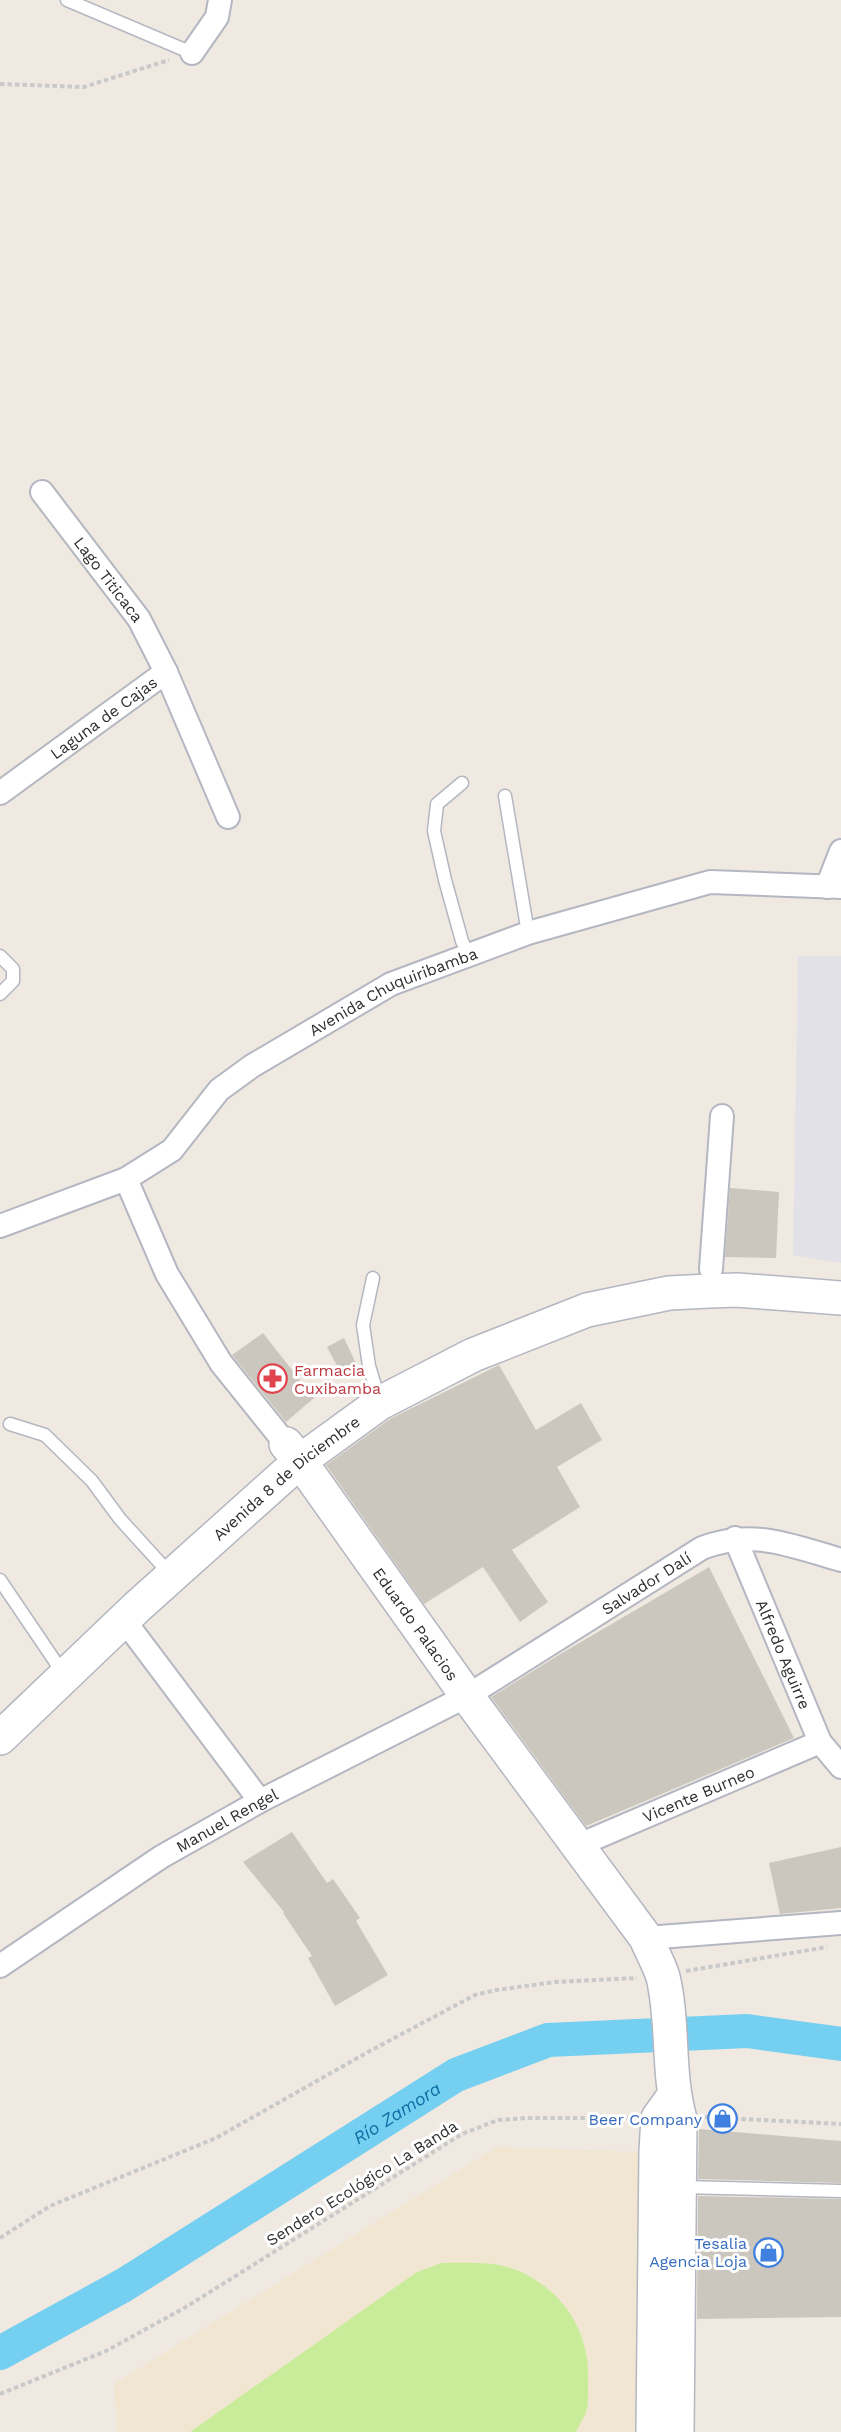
<svg xmlns="http://www.w3.org/2000/svg" width="841" height="2432" font-family="'Work Sans',sans-serif">
<style>
.industrial{fill:#e3e1e8}
.education{fill:#f0e6d1}
.pitch{fill:#c9ec9a}
.lines{fill:none;stroke-linecap:round;stroke-linejoin:round}
.river{stroke:#75cff0;stroke-width:34}
.building{fill:#cbc7bf}
.service-casing{stroke:#b4b7c1;stroke-width:15}
.minor-casing{stroke:#b4b7c1;stroke-width:26}
.secondary-casing{stroke:#b4b7c1;stroke-width:36}
.path{stroke:#c9c9c9;stroke-width:4;stroke-dasharray:4.5 3;stroke-linecap:butt}
.service{stroke:#fff;stroke-width:12}
.minor{stroke:#fff;stroke-width:22}
.secondary{stroke:#fff;stroke-width:33}
.labels{text-anchor:middle;dominant-baseline:central;stroke-width:6;stroke-linejoin:round;paint-order:stroke}
.street-label{font-size:16px;fill:#2e2e2e;stroke:#fff}
.health-label{font-size:16px;fill:#be3a42;stroke:#fff;text-anchor:start}
.shop-label{font-size:16px;fill:#366cbe;stroke:#fff;text-anchor:end}
.water-label{font-size:18px;font-style:italic;fill:#0d6fa3;stroke:#fff}
</style>
<rect width="100%" height="100%" fill="#efe9e1"/>
<path class="industrial" d="M798,956H841V1263L793,1255Z"/>
<path class="education" d="M497,2147L641,2152L639,2432H117L114,2384Z"/>
<path class="pitch" d="M442,2263C467,2263 496,2261 519,2271C565,2292 591,2334 588,2384C588,2393 589,2403 586,2412C584,2418 579,2425 576,2432H190L417,2272Z"/>
<g class="lines">
<path class="river" id="s1" d="M0,2353L124,2285L456,2075L548,2040L747,2031L841,2044"/>
</g>
<g class="building">
<path d="M730,1188L779,1192L776,1258L725,1257Z"/>
<path d="M263,1333L314,1398L286,1422L232,1355Z"/>
<path d="M344,1338L359,1370L344,1379L327,1347Z"/>
<path d="M499,1365L536,1430L581,1403L602,1440L557,1467L580,1507L512,1550L548,1602L520,1622L483,1567L424,1604L326,1465L390,1419Z"/>
<path d="M709,1567L794,1738L586,1826L491,1697L557,1656Z"/>
<path d="M292,1832L327,1883L333,1879L360,1918L356,1921L388,1975L335,2006L308,1958L312,1956L283,1913L284,1912L243,1862Z"/>
<path d="M841,1847V1908L780,1914L769,1863Z"/>
<path d="M699,2129L841,2141V2183L698,2179Z"/>
<path d="M698,2196L841,2199V2317L697,2319Z"/>
</g>
<g class="lines">
<defs>
<g id="service">
<path d="M67,0L192,53"/>
<path d="M462,783L437,804L434,831L445,880L462,941L469,956"/>
<path d="M505,796L528,933"/>
<path d="M0,956L13,969V981L0,994"/>
<path d="M373,1278L363,1325L369,1366L380,1402"/>
<path d="M10,1424L45,1435L92,1481L120,1519L160,1563"/>
<path d="M0,1580L65,1676"/>
<path d="M681,2187L841,2191"/>
</g>
<g id="minor">
<path d="M192,53L217,17L220,0"/>
<path id="s2" d="M42,492L139,619L166,672"/>
<path id="s3" d="M0,793L166,672L228,817"/>
<path d="M827,887L841,851"/>
<path d="M126,1179L167,1274L221,1363L286,1444"/>
<path id="s4" d="M0,1226L126,1179L172,1150L219,1090L252,1066L391,984L528,933L710,882L841,887"/>
<path d="M711,1269L722,1116"/>
<path id="s5" d="M735,1538L820,1742L841,1767"/>
<path d="M124,1620L260,1801"/>
<path id="s6" d="M579,1845L820,1742"/>
<path d="M646,1938L841,1923"/>
<path id="s7" d="M0,1966L161,1857L260,1801L467,1696L702,1548C753,1528 792,1546 841,1560"/>
</g>
<g id="secondary">
<path id="s8" d="M286,1444L300,1461L467,1696L646,1938C651,1950 659,1964 663,1977C674,2023 667,2073 680,2119L677,2432"/>
<path id="s9" d="M0,1738L137,1607L300,1461L380,1403L473,1355L587,1310L669,1293L709,1291L737,1290L841,1298"/>
<path d="M653,2432L656,2151L658,2118L673,2097"/>
</g>
</defs>
<use href="#service" class="service-casing"/>
<use href="#minor" class="minor-casing"/>
<use href="#secondary" class="secondary-casing"/>
<g class="path">
<path d="M0,84L84,87L169,60"/>
<path d="M686,1971L827,1947"/>
<path d="M704,2117L841,2124"/>
<path d="M0,2238L50,2206L216,2138L368,2052L475,1995L496,1990L555,1982L637,1978"/>
<path d="M0,2394L106,2351L186,2307L462,2134L498,2120L526,2118H634"/>
</g>
<use href="#service" class="service"/>
<use href="#minor" class="minor"/>
<use href="#secondary" class="secondary"/>
</g>
<defs>
<symbol id="pharmacy-ring" viewBox="-11 -11 22 22"><circle r="9.5" fill="#fff" stroke="#e0444e" stroke-width="1.5"/><path d="M-2-6h4v4h4v4h-4v4h-4v-4h-4v-4h4Z" fill="#e0444e"/></symbol>
<symbol id="shop-ring" viewBox="-11 -11 22 22"><circle r="9.5" fill="#fff" stroke="#3f7fe0" stroke-width="1.5"/><path d="M-5-2.5h2.3a2.7 3.5 0 0 1 5.4 0H5L5.5 6h-11ZM-1.5-2.5h3a1.5 2.3 0 0 0-3 0Z" fill="#3f7fe0"/></symbol>
</defs>
<g fill-rule="evenodd">
<use href="#pharmacy-ring" x="256" y="1362" width="33" height="33"/>
<use href="#shop-ring" x="706" y="2102" width="33" height="33"/>
<use href="#shop-ring" x="752" y="2236" width="33" height="33"/>
</g>
<g class="labels">
<g class="street-label">
<text stroke="none"><textPath href="#s2" startOffset="110">Lago Titicaca</textPath></text>
<text stroke="none"><textPath href="#s3" startOffset="128">Laguna de Cajas</textPath></text>
<text stroke="none"><textPath href="#s4" startOffset="466">Avenida Chuquiribamba</textPath></text>
<text stroke="none"><textPath href="#s9" startOffset="387">Avenida 8 de Diciembre</textPath></text>
<text stroke="none"><textPath href="#s7" startOffset="752">Salvador Dalí</textPath></text>
<text stroke="none"><textPath href="#s8" startOffset="222">Eduardo Palacios</textPath></text>
<text stroke="none"><textPath href="#s5" startOffset="126">Alfredo Aguirre</textPath></text>
<text stroke="none"><textPath href="#s6" startOffset="130">Vicente Burneo</textPath></text>
<text stroke="none"><textPath href="#s7" startOffset="270">Manuel Rengel</textPath></text>
<text transform="translate(362 2183) rotate(-32)">Sendero Ecológico La Banda</text>
</g>
<g class="health-label">
<text x="294" y="1370">Farmacia<tspan x="294" dy="18">Cuxibamba</tspan></text>
</g>
<g class="shop-label">
<text x="702" y="2119">Beer Company</text>
<text x="747" y="2243">Tesalia<tspan x="747" dy="18">Agencia Loja</tspan></text>
</g>
<g class="water-label">
<text stroke="none"><textPath href="#s1" startOffset="464">Río Zamora</textPath></text>
</g>
</g>
</svg>
